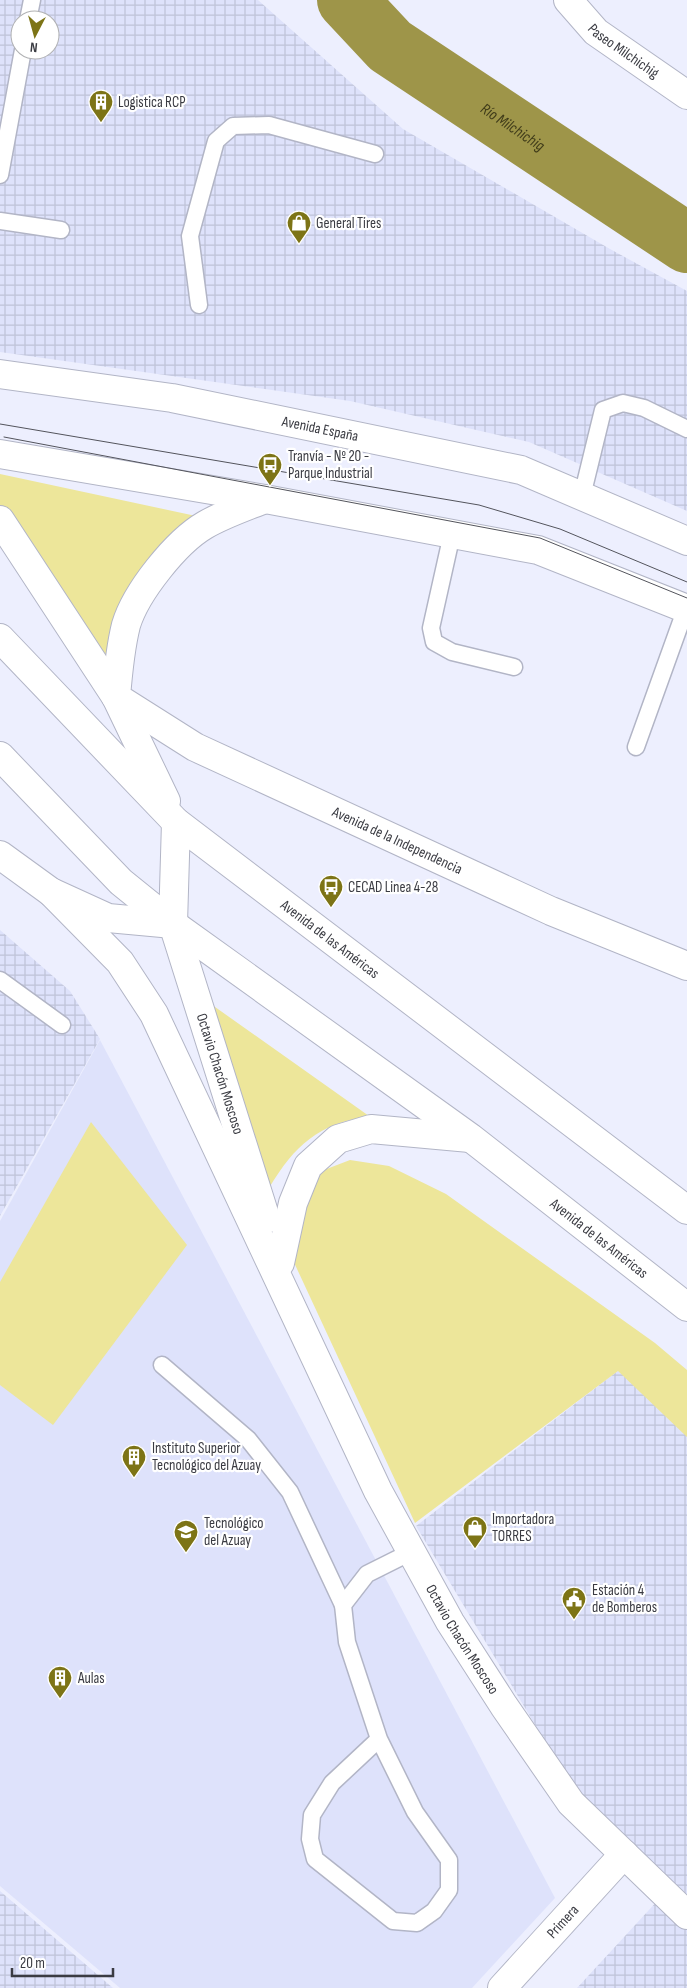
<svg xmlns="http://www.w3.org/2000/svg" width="687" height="1988" font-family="'Sofia Sans Condensed',sans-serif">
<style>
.built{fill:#dee2fb}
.industrial{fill:url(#industrial-grid);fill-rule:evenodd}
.grass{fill:#ede69a}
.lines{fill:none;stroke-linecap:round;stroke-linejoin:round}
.river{stroke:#9e9549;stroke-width:60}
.lane-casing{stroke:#b2b5c6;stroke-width:19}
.street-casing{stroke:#b2b5c6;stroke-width:30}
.secondary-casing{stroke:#b2b5c6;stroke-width:30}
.primary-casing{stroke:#b2b5c6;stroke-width:30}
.lane{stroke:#fff;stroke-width:16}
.street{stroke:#fff;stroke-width:28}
.secondary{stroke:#fff;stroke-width:28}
.primary{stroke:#fff;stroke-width:28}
.tram{stroke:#53545c;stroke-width:1}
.labels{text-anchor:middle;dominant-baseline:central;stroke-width:4.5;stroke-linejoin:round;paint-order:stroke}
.street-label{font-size:15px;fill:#3a3b42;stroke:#fff}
.poi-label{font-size:15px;fill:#3a3b42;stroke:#fff;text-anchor:start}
.water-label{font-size:16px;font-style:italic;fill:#403c1a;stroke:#fff}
</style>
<defs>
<pattern id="industrial-grid" width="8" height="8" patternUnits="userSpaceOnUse" patternTransform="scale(1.25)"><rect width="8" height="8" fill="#dee2fb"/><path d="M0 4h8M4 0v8" fill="none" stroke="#bfc3d8"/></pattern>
</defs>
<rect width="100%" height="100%" fill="#edeffe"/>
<path class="built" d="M100,1040L555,1898L472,1988H120L0,1886V1221Z"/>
<g class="industrial">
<path d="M0,0H258L403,129L610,249L687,291V511L529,442L350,401L0,352ZM20,20H50V50H20Z"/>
<path d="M0,930L70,991L100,1039L0,1216Z"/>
<path d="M619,1370L687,1435V1988H577L672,1885L576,1793L416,1526Z"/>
<path d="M0,1891L113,1988H0Z"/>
</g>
<g class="grass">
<path d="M0,474L196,516L106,666L0,506Z"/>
<path d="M208,1002L369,1116C318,1124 295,1145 269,1188Z"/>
<path d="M91,1122L187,1245L53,1425L0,1385V1282Z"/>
<path d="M350,1160L389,1166L446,1194L655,1343L687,1370V1437L618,1371L415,1523L291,1256L311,1180L324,1170Z"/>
</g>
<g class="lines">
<path class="river" id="s1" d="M347,0L390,46L687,243"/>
<defs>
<g id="lane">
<path d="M28,20L32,0"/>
<path d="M0,175L23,50"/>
<path d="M0,221L61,230"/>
<path d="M199,305L190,236L216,141L233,126L269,125L375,154"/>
<path d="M582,496L603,410L623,403L644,408L687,429"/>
<path d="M452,534L431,628L434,642L452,652L514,667"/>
<path d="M636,747L686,608"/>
<path d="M0,980L62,1025"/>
<path d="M162,1365L248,1439L290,1492L343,1605"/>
<path d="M379,1739L332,1783L312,1815L310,1839L315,1859L393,1921L417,1923L434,1911L449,1890V1860L415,1812L379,1739L347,1642L343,1605L367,1574L411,1552"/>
</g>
<g id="street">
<path id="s2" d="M568,0L596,32L687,95"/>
</g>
<g id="secondary">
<path id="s3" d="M0,374L172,398L521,470L687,541"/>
<path d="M0,454L265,499L538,550L687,609"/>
<path id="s4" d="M265,499C245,507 224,514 205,525C176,542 136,592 126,625C120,649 118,672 116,697L195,747L551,911L687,966"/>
<path id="s5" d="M176,822L173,924L266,1219"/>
<path id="s6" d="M51,892L120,962L154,1014L378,1491L450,1622L504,1706L571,1803L687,1915"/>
<path id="s7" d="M502,1988L624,1854"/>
</g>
<g id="primary">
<path d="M0,520L116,697L166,801"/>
<path id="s8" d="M0,638L176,822L687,1210"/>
<path id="s9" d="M0,756L121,882L173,924L471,1138L687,1307"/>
<path d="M0,855L51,892L108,918L173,924"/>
<path d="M280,1263L293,1203L308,1166L338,1139L371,1129L470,1138"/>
</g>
</defs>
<use href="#lane" class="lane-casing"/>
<use href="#street" class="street-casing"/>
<use href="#secondary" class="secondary-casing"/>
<use href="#primary" class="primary-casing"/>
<use href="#lane" class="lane"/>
<use href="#street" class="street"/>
<use href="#secondary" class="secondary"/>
<use href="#primary" class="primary"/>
<g class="tram">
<path d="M0,424L479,505L560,529L687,582"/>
<path d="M4,437L540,538L687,598"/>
</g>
</g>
<defs>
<symbol id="building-pin" viewBox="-11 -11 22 30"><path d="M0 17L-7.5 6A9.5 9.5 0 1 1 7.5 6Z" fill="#7d7416" stroke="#fff"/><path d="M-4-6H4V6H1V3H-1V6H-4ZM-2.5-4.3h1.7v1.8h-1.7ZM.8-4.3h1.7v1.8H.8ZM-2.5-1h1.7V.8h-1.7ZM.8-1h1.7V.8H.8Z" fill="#fff"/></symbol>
<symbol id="shop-pin" viewBox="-11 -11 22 30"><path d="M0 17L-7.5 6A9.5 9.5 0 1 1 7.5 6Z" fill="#7d7416" stroke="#fff"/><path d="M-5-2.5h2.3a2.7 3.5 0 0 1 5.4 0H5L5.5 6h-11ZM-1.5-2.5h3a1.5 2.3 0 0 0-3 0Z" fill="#fff"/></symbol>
<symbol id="bus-pin" viewBox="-11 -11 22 30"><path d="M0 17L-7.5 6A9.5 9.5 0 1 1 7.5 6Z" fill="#7d7416" stroke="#fff"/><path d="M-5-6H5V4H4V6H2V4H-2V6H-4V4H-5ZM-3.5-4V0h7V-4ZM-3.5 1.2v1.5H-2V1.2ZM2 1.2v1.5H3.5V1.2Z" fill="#fff"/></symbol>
<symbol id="university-pin" viewBox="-11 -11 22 30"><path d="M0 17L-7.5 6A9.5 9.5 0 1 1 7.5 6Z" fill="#7d7416" stroke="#fff"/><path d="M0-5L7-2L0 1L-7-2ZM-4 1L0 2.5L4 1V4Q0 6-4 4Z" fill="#fff"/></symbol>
<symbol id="civic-pin" viewBox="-11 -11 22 30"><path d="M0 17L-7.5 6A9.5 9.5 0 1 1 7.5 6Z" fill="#7d7416" stroke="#fff"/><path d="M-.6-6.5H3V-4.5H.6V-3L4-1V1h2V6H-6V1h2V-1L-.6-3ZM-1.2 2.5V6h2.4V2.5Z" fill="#fff"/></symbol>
</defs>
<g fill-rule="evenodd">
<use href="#building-pin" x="87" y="88" width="28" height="38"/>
<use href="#shop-pin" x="285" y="209" width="28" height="38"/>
<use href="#bus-pin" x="256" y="451" width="28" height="38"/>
<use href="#bus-pin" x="317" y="873" width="28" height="38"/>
<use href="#building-pin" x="120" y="1443" width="28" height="38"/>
<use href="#shop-pin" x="461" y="1514" width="28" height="38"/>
<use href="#university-pin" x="172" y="1518" width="28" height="38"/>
<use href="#civic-pin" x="560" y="1585" width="28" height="38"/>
<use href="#building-pin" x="46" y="1664" width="28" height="38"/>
</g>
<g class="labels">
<g class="street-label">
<text stroke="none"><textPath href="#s2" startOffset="76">Paseo Milchichig</textPath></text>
<text stroke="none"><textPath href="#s3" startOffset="325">Avenida España</textPath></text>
<text stroke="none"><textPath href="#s4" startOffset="584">Avenida de la Independencia</textPath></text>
<text stroke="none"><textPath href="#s8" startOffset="448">Avenida de las Américas</textPath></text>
<text stroke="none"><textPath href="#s5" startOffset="259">Octavio Chacón Moscoso</textPath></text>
<text stroke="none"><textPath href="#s9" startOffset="771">Avenida de las Américas</textPath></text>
<text stroke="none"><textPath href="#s6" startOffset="858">Octavio Chacón Moscoso</textPath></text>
<text stroke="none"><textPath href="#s7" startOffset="90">Primera</textPath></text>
</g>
<g class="poi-label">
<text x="118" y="102">Logistica RCP</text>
<text x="316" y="223">General Tires</text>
<text x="288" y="456">Tranvía - Nº 20 -<tspan x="288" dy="17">Parque Industrial</tspan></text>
<text x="348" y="887">CECAD Linea 4-28</text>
<text x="152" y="1448">Instituto Superior<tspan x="152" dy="17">Tecnológico del Azuay</tspan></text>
<text x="492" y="1519">Importadora<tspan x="492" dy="17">TORRES</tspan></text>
<text x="204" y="1523">Tecnológico<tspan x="204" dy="17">del Azuay</tspan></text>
<text x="592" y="1590">Estación 4<tspan x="592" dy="17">de Bomberos</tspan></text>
<text x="78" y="1678">Aulas</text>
</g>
<g class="water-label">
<text stroke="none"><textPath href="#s1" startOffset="210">Río Milchichig</textPath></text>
</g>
</g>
<g transform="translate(35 35) rotate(186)"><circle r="24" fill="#ffffff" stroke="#b0b1b3"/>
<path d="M0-4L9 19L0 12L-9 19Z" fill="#7d7416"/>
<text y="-8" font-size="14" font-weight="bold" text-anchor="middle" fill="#3a3b42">N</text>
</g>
<path d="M12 1968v8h101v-8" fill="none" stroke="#3a3b42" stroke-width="2.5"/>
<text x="20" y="1968" font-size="15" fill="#3a3b42" stroke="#ffffff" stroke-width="4" paint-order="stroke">20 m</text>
</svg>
